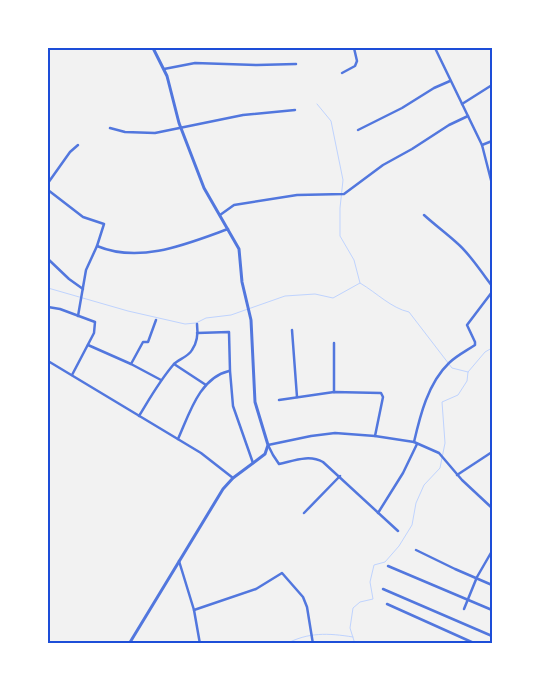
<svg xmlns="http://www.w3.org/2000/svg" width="540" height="691" font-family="Inter,sans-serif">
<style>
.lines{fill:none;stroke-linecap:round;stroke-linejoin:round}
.stream{stroke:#bfd3fe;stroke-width:1}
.minor{stroke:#5277de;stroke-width:2.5}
.tertiary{stroke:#5277de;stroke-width:3}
.neatline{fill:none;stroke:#1d4ed8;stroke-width:2}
</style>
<rect width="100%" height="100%" fill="#f2f2f2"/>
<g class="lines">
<g class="stream">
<path d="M317,104L331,121L343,180L340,208V236L354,260L360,283"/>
<path d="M48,288L128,311L185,324L196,323L206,318L231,315L285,296L315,294L333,298L360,283C377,293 391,308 409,312L452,368L468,372"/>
<path d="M286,644C308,632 328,633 353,637"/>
<path d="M355,644L350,628L353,608L360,602L373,599L370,582L374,565L385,562L399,546L412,525L416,503L424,485L440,468L445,443L442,402L458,395L467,381L468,372L485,352L492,348"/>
</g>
<g class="minor">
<path d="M435,48L482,145L492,184"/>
<path d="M164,69L195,63L257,65L296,64"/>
<path d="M342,73L355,66L357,61L354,48"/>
<path d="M462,104L492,85"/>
<path d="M110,128L125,132L155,133L243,115L295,110"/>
<path d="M358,130L402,108L434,88L450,81"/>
<path d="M482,145L492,141"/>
<path d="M48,183L70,152L78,145"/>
<path d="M48,190L83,217L104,224L97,246L86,270L78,316"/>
<path d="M220,215L234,205L297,195L344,194L383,165L412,149L449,125L468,116"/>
<path d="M424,215C435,225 446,233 457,243C471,255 481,272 492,286"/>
<path d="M97,246C140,264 187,244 228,229"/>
<path d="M48,259L69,279L83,289"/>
<path d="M48,307L60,309L95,322L94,333L72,375"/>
<path d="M292,330L297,397"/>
<path d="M197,333L229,332L230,371L233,406L253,463"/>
<path d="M334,343V392"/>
<path d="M88,345L131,364L161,380"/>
<path d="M48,361L201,453L233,478"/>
<path d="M131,364L143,342H148L156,320"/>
<path d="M174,364L206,385"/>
<path d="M279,400L334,392L381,393L383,397L375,436"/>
<path d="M139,416C150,398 160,380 174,364C179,359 188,357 192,350C197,343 198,332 197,324"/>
<path d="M178,439C189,415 199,378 229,371"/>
<path d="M414,442C420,416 428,383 449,363C456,356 466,351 475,345V342L467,325L492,292"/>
<path d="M457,475L492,452"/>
<path d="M304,513L340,476"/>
<path d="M378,513L403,473L417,444"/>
<path d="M398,531L323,462C309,454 293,461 279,464L273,455L268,445L311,436L335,433L375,436L414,442L439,453L462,480L492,508"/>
<path d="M416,550L455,569L492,585"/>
<path d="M179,561L194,610L200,644"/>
<path d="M388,566L492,610"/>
<path d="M383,589L492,636"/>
<path d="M387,604L476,644"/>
<path d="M464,609L477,577L492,551"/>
<path d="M194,610L256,589L282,573L303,597L307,607L313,644"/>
</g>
<path class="tertiary" d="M129,644L223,489L233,478L265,454L268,445L255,402L251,320L242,282L239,249L204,188L179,123L167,76L153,48"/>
</g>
<rect width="540" height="691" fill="none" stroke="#ffffff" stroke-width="98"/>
<rect x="49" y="49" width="442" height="593" class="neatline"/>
</svg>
